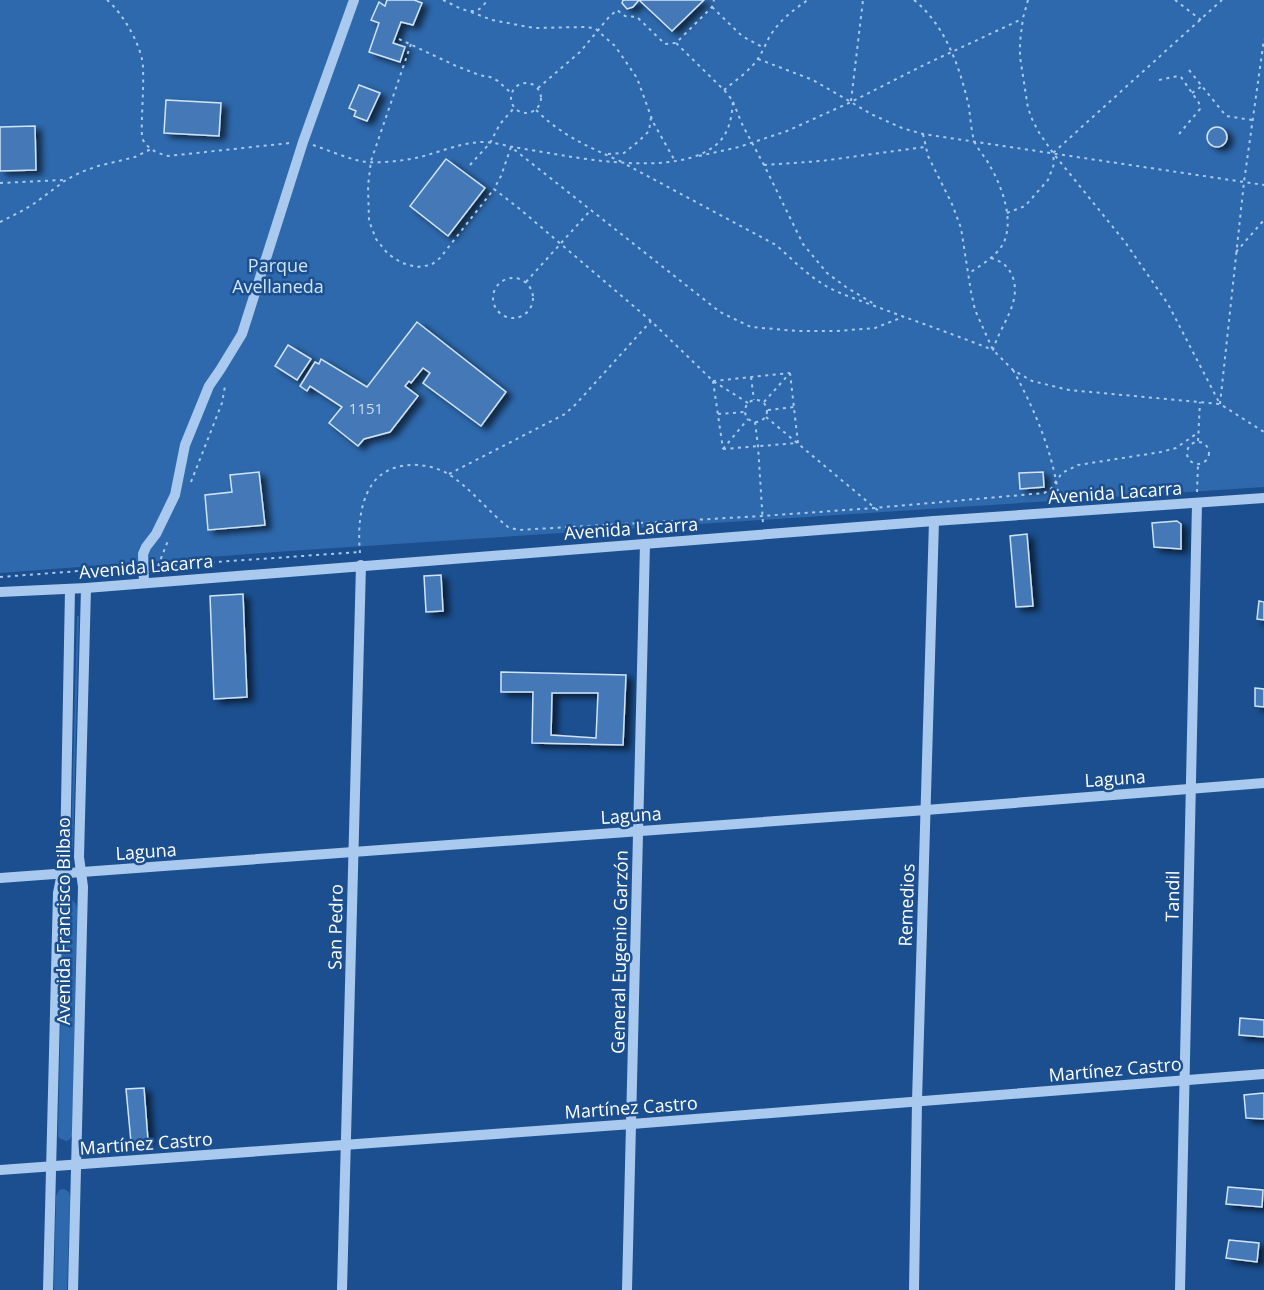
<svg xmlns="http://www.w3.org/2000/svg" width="1264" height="1290" font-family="'Open Sans',sans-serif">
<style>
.green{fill:#2e69ad}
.building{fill:#4478b7;stroke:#cfe3fa;stroke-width:1.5;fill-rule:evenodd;filter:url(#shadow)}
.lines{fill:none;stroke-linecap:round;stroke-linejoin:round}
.path{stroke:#a9c9ee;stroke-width:2;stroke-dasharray:3 4.5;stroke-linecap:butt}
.minor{stroke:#a9c9ee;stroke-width:10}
.labels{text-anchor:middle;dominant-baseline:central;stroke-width:5;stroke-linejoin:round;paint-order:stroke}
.number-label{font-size:15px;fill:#d0dded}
.park-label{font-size:18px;fill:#cfe3fa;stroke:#1b4f8f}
.street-label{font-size:18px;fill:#fff;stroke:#1b4f8f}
</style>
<defs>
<filter id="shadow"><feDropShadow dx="6" dy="4" stdDeviation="3" flood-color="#0009"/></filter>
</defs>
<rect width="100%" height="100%" fill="#1b4f8f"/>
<g class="green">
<path d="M0,0H1264V487L289,551L0,573Z"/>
<path d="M77,616H79L73,850L71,849Z"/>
<path d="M72,900L76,904L77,909L72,1136L69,1140L66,1141L59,1138L58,1135L63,907L67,902Z"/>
<path d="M64,1189L69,1192L70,1197L67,1290H54L56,1196L59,1190Z"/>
</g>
<g class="building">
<path d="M387,0H414L422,3L413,25L401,22L393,43L405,47L400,62L369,52L379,23L371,20L379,2L385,6Z"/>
<path d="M623,0H704L672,31L639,0L633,7L627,9L622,3Z"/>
<path d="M359,85L380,93L367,121L354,116L356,111L349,108Z"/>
<path d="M166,100L221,103L219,136L164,133Z"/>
<path d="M35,126L36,170L0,171V127Z"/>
<circle cx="1217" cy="137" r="10"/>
<path d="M446,159L485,188L448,236L410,206Z"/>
<path d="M417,322L506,392L481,426L423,383L430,373L423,368L411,383L409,381L405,386L418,396L390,432L364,439L358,446L329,423L342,407L310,386L307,391L300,386L315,362L319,364L321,359L367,387Z"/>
<path d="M288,345L311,359L297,380L275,366Z"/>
<path d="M259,472L265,525L208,530L205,495L232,492L230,475Z"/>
<path d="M1043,472L1044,487L1020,489L1019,473Z"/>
<path d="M1177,521L1181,524V549L1154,547L1152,523Z"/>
<path d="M1027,534L1033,606L1016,607L1010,536Z"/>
<path d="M441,575L443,611L426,612L424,576Z"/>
<path d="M243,594L247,697L214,699L210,596Z"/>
<path d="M1259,601L1264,602V620L1257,619Z"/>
<path d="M501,672L626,675L623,745L532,743L533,692H501ZM552,693H598L596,738L551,735Z"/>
<path d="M1255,688L1264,689V707L1255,706Z"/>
<path d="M1240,1018L1264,1020V1037L1239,1035Z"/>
<path d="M144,1088L148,1140L131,1142L126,1089Z"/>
<path d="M1263,1093L1264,1094V1119L1246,1118L1244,1095Z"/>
<path d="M1228,1187L1263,1190L1262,1207L1226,1204Z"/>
<path d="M1229,1240L1259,1243L1257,1262L1226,1258Z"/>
</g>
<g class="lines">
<g class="path">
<path d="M107,0C123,13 143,48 143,68C144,92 141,115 142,138C147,149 157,153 168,156L290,143"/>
<path d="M443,0C459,7 476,21 487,0"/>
<path d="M914,0C946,26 960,68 969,107C970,116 972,137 975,143C979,151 986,158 990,166C1001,185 1012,214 1006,236C1002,254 982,264 968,274"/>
<path d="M1028,0L1023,18L1020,42V57L1028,108L1032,119L1038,131L1053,153L1125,242L1168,304L1220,404"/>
<path d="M1175,0L1201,20"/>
<path d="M712,7L742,36L764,48"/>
<path d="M471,12L492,20L534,28L583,27L595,28L598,31L615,46L637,78L653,122L675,161"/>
<path d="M399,39L454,65L479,75L490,77L498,81L511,93"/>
<path d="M411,44L371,161L368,186L369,221L376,239L388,254L402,263L417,267L431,265L440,258L494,189"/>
<path d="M758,59L813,80L873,115L902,128L923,134L1264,185"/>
<path d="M1189,70L1226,116L1252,120"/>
<path d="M1159,80L1178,76L1181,77L1199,103L1200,109L1179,134"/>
<circle cx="526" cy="98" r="15"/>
<path d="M538,88L580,52L609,17L617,10L625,16L637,17L665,44L676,43L712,7L714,0"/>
<path d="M724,90C736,80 751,70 759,57C763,51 766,43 770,36C779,21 794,9 808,0"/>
<path d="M1192,93L1202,86"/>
<path d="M851,101L863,0"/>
<path d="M733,102L743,126L764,165L803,244L827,273L846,287L874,304"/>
<path d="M536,110C562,136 589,147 622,162"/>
<path d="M923,134L928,156L952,204L961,228L971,292L975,310L993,350L1013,370L1032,381L1069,390L1220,404L1264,432"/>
<path d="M313,145C327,150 342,156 356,160C374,165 402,161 420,157C440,152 460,143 482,142C492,142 503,145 513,147C564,155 683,183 721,140C730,129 732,115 733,101L724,90L676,43"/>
<path d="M608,154L624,153L639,141L649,131L651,117"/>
<path d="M699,156L739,147L787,131L851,102L926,64L1022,19"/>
<path d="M470,165L490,143L500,124L514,108"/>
<path d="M627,165L776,245C792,259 807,275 826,286C840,294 856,299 872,305C912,320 953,334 993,350C1000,325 1023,302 1012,275C1007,265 1001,261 991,258"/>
<path d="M764,165L821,161L925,147"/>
<path d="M0,183L63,180"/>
<path d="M1007,213L1025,206L1048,180L1054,164L1053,153L1222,0"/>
<path d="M0,222L20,212L35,203L66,180L81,172L98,166L135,157L151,149"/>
<path d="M1236,252L1264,220"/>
<circle cx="513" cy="298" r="20"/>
<path d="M526,282L590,211"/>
<path d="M1013,370C1035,410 1054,455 1059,500"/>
<path d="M790,373L798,443"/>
<path d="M751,377L754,400"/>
<path d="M713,381L790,373"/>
<path d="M713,381L723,449"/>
<circle cx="756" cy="411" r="11"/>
<path d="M764,402L790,373"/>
<path d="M748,403L713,381L651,321L521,210L494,189L501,176L511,147L720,312L751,327L797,331H837L875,328L903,317"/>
<path d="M1220,404L1244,182L1264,39"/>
<path d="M768,410L794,407"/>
<path d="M718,414L745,412"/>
<path d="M766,417L881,513"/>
<path d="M755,422L758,446L763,524"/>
<path d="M1198,441L1200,402"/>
<circle cx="1198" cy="453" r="11"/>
<path d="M723,449L798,443"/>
<path d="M723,449L748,419"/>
<path d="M449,474L565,414L576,404L651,321"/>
<path d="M191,482L222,403L225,386"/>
<path d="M1197,492L1198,464"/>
<path d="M360,553C358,531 359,505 371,486C387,460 426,460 450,475C470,488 489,512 508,527L518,530L762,516L874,508L1044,493L1050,490L1062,473L1078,465L1161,452L1176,448L1199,432"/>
<path d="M158,566L169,538"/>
<path d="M159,566L360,552"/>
<path d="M0,577L132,567"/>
</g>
<g class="minor">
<path d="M144,583L143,554L146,547L156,534L175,495L185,445L209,386L220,370L242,334L303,142L354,0"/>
<path d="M0,592L86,588L934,521L1264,498"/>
<path d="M0,878L926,810L1264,783"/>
<path d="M0,1170L632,1124L1264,1074"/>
<path d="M48,1290L58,893L65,858L70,589"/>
<path d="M73,1290L83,887L79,857L86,588"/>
<path d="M342,1290L361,565"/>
<path d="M627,1290L645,544"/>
<path d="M914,1290L917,1101L934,521"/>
<path d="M1180,1290L1197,503"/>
</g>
</g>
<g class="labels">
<g class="number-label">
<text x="366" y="408">1151</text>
</g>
<g class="park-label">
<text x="278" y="265">Parque<tspan x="278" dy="21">Avellaneda</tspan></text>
</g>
<g class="street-label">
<text transform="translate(1115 492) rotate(-4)">Avenida Lacarra</text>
<text transform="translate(631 528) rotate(-4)">Avenida Lacarra</text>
<text transform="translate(146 566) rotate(-5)">Avenida Lacarra</text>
<text transform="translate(1115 778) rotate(-4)">Laguna</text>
<text transform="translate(631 815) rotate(-4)">Laguna</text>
<text transform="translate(146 851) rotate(-4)">Laguna</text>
<text transform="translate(1172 896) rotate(-89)">Tandil</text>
<text transform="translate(906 905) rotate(-88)">Remedios</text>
<text transform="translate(63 921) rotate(-90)">Avenida Francisco Bilbao</text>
<text transform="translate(335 927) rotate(-89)">San Pedro</text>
<text transform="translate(619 952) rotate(-89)">General Eugenio Garzón</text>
<text transform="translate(1115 1069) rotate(-5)">Martínez Castro</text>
<text transform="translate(631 1107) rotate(-4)">Martínez Castro</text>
<text transform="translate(146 1143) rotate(-4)">Martínez Castro</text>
</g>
</g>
</svg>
